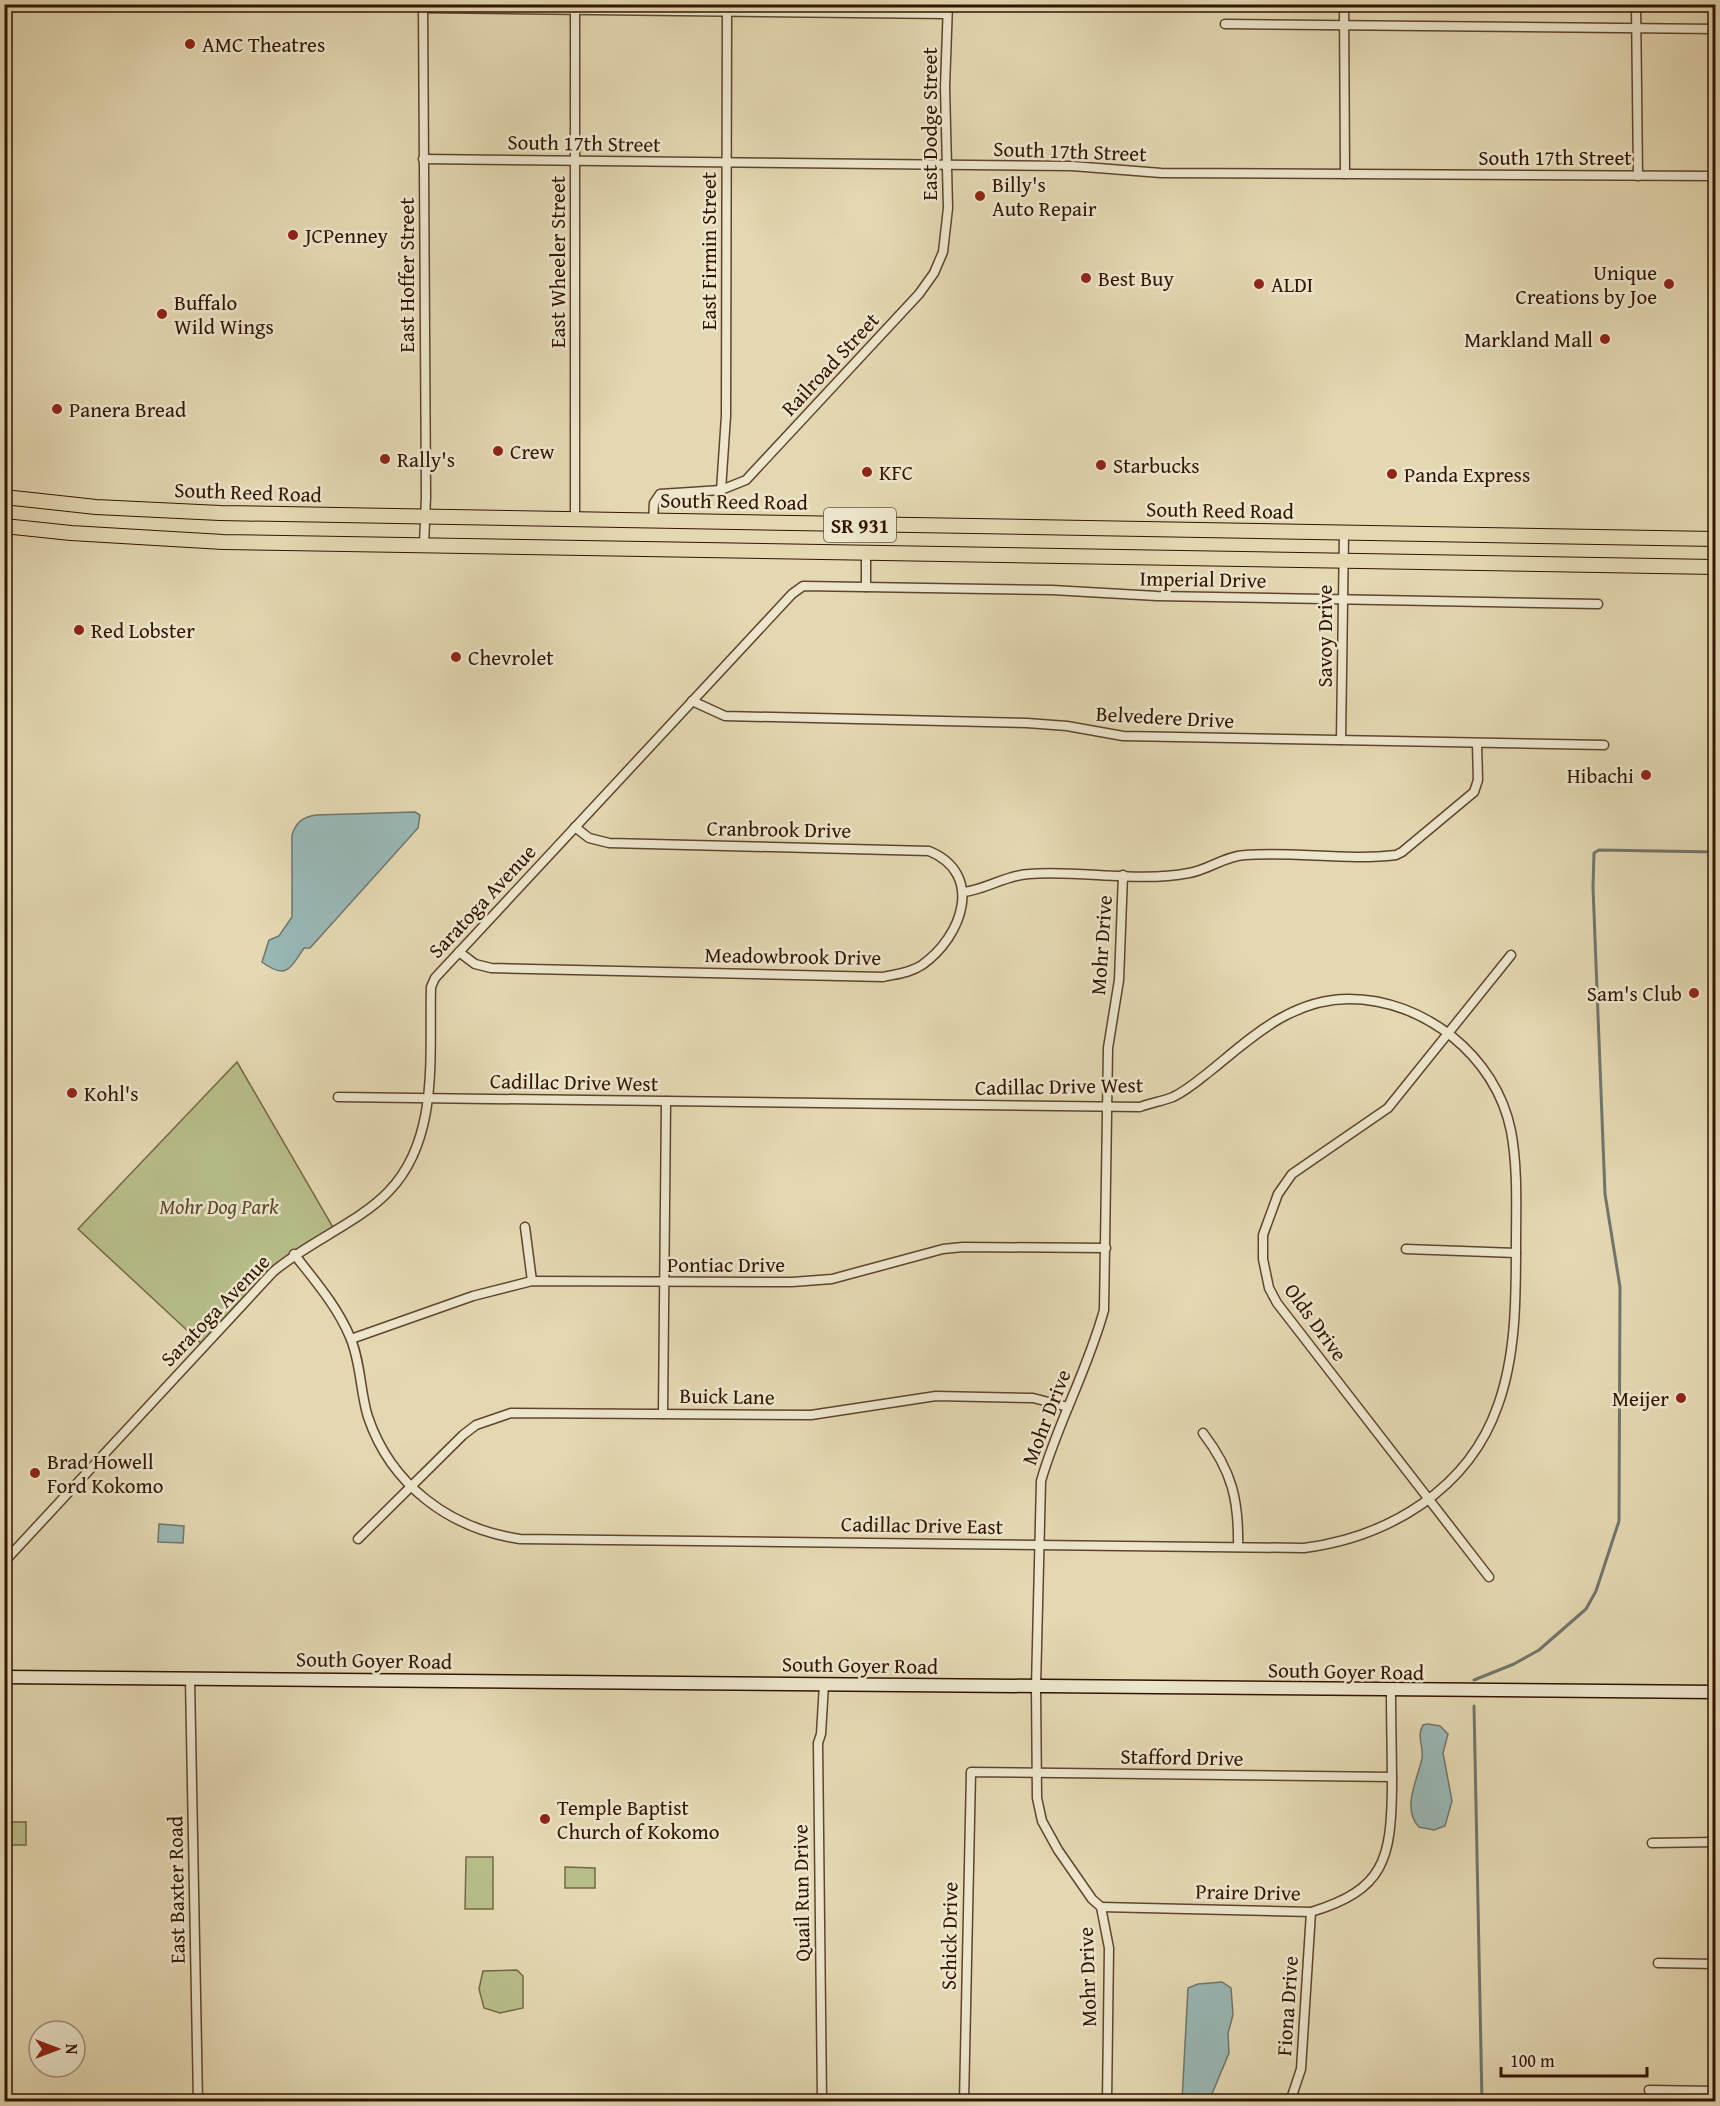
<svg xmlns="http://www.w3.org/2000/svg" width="1720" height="2106" font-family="'Gentium Book Plus',serif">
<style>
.green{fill:#b7be8a;stroke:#746945;stroke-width:1.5}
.water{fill:#99b8b6;stroke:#6f766d;stroke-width:1.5}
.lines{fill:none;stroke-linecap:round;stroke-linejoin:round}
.stream{stroke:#6f766d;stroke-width:3}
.street-casing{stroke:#5e452c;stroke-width:11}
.secondary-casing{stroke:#311400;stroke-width:15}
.primary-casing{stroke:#311400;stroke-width:16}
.street{stroke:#ede6cd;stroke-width:8}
.secondary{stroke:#ede6cd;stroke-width:12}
.primary{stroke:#e4d8b2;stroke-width:14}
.poi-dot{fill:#8f2418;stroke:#ede6cd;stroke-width:2}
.labels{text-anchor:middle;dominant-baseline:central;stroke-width:5;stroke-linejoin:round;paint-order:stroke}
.shield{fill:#ede6cd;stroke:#69533e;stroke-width:1.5}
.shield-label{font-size:20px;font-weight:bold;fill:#311400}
.poi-label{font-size:21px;fill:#311400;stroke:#ede6cd;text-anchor:start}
.street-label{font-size:21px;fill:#311400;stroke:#ede6cd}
.park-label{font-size:21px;font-style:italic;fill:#594729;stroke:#ede6cd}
</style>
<rect width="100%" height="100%" fill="#e4d8b2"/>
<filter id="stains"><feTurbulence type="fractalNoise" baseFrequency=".00333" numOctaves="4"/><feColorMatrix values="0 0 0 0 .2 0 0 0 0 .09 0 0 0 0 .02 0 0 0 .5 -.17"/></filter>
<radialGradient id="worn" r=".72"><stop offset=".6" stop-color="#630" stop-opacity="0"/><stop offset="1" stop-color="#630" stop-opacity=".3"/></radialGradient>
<g class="green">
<path d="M237,1062L334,1229L294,1254L204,1346L78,1229Z"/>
<path d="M4,1822H26V1845H5Z"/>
<path d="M466,1857H493V1909H465Z"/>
<path d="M565,1867L595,1868V1888H565Z"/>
<path d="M517,1970L523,1976V2008L500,2013L484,2008L479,1989L483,1971Z"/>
</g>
<g class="water">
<path d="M415,812L420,815L418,828L310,948H304C290,969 286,980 262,962L269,940L279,936L292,917V835C296,822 303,817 316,815Z"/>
<path d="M159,1524L184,1526L183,1543L158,1542Z"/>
<path d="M1428,1724L1440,1726L1448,1734L1443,1753L1452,1801L1445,1826L1434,1830L1419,1827C1401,1808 1418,1779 1422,1758C1424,1746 1416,1737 1423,1725Z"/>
<path d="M1222,1982L1231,1988L1233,2015L1228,2033L1229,2053L1209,2101H1182L1188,1988L1198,1984Z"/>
</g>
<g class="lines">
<g class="stream">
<path d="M1474,1680L1514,1664L1539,1650L1586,1609L1596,1591L1619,1521L1620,1287L1605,1194L1593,887L1594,853L1599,850L1716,852"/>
<path d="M1474,1706L1482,2102"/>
</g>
<defs>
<g id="street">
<path d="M423,4L426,497L424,545"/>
<path d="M1344,4L1345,174"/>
<path d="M1636,4L1638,176"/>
<path d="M575,5V519"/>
<path d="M423,8L947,14"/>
<path d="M1225,24L1716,29"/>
<path d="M423,159L1072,166L1161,173L1716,176"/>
<path d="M721,490L726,416L727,11"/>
<path d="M653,521L654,503L660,494L721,490L746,480L919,294L934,273L943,252L948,208L945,87L948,4"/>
<path d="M866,587V553"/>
<path d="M692,701L725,716L1027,723L1067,726L1123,736L1604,745"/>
<path d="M1341,740L1344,533"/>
<path d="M964,892C987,889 1006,875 1029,874C1082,870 1137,883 1189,873C1208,870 1225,856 1245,855C1295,851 1346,861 1396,855L1402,852L1474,792L1478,780L1477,744"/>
<path d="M459,952L475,964L491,968L883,977C896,974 910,973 922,965C962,937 985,874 929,851L609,843L589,838L575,827"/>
<path d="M525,1227L532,1281"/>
<path d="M1406,1249L1516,1253"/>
<path d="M294,1254C315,1281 337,1306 350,1337C361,1362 360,1392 368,1417C391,1485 450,1529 520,1539L1304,1548C1389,1537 1469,1489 1498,1405C1516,1355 1516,1298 1516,1246C1516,1208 1518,1168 1511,1131C1496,1056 1424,999 1349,999C1293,999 1254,1035 1214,1068C1201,1078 1188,1090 1173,1097C1163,1101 1150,1103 1140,1107L338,1097"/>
<path d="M351,1339L473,1296L532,1281L792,1282L832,1279L943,1249L963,1247L1106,1248"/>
<path d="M663,1414L666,1101"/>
<path d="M1203,1433C1232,1471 1239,1500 1238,1547"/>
<path d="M358,1539L463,1435L476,1425L511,1413L811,1415L936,1396L1033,1398L1068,1407"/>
<path d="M4,1562L273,1272C308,1242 360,1222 389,1191C440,1138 429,1054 431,987L435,978L792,594L803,586L1052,590L1157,596L1598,604"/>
<path d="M1489,1577L1277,1303L1269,1288L1263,1259V1235L1278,1194L1292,1174L1388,1108L1511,955"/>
<path d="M190,1679L198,2102"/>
<path d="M1652,1843L1716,1842"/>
<path d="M1101,1907L1311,1912C1385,1890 1391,1858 1392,1788C1392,1755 1391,1723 1391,1691"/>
<path d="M1658,1963L1716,1964"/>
<path d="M1649,2090L1716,2091"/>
<path d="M822,2102L818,1743L821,1734L824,1684"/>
<path d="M964,2102L971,1772L1392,1777"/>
<path d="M1107,2102L1109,1948L1101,1907L1092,1899L1058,1850L1042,1821L1037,1798L1036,1687L1041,1481C1058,1422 1088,1369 1104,1310L1108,1048L1119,980L1123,875"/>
<path d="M1290,2102L1301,2069L1311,1912"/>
</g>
<path id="secondary" d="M4,1677L1716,1692"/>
<g id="primary">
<path d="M4,497L96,507L220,513L1716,539"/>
<path d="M4,526L71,533L223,542L1716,567"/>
</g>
</defs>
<use href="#street" class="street-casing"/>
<use href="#secondary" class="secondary-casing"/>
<use href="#primary" class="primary-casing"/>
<use href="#street" class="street"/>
<use href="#secondary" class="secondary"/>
<use href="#primary" class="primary"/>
</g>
<g class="poi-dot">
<circle cx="190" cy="44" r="6"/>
<circle cx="980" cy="196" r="6"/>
<circle cx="293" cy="235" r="6"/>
<circle cx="1086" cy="278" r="6"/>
<circle cx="1259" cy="284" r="6"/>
<circle cx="1669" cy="284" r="6"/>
<circle cx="162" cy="314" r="6"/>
<circle cx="1605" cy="339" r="6"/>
<circle cx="57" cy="409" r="6"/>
<circle cx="498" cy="451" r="6"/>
<circle cx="385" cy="459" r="6"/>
<circle cx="1101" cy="465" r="6"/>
<circle cx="867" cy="472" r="6"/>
<circle cx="1392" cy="474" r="6"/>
<circle cx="79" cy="630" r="6"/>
<circle cx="456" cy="657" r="6"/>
<circle cx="1646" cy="775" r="6"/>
<circle cx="1694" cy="993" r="6"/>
<circle cx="72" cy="1093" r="6"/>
<circle cx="1681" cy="1398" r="6"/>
<circle cx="35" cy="1473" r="6"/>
<circle cx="545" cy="1819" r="6"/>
</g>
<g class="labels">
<rect class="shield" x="824" y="508" width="72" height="34" rx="4.5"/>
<g class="shield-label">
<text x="860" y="525">SR 931</text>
</g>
<g class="poi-label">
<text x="202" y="44">AMC Theatres</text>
<text x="992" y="184">Billy's<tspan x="992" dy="24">Auto Repair</tspan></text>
<text x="305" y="235">JCPenney</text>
<text x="1657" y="272" text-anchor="end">Unique<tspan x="1657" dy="24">Creations by Joe</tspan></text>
<text x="1098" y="278">Best Buy</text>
<text x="1271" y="284">ALDI</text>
<text x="174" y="302">Buffalo<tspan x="174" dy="24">Wild Wings</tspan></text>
<text x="1593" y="339" text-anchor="end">Markland Mall</text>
<text x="69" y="409">Panera Bread</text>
<text x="510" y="451">Crew</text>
<text x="397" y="459">Rally's</text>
<text x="1113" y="465">Starbucks</text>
<text x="879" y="472">KFC</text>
<text x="1404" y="474">Panda Express</text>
<text x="91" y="630">Red Lobster</text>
<text x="468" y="657">Chevrolet</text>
<text x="1634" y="775" text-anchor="end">Hibachi</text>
<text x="1682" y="993" text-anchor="end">Sam's Club</text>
<text x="84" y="1093">Kohl's</text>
<text x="1669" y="1398" text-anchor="end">Meijer</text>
<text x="47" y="1461">Brad Howell<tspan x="47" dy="24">Ford Kokomo</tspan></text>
<text x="557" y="1807">Temple Baptist<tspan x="557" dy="24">Church of Kokomo</tspan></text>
</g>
<g class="street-label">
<text transform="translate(929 124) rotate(-90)">East Dodge Street</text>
<text transform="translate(584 143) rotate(1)">South 17th Street</text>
<text transform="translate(1070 151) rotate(2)">South 17th Street</text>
<text x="1555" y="157">South 17th Street</text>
<text transform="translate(708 251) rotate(-90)">East Firmin Street</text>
<text transform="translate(557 262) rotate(-90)">East Wheeler Street</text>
<text transform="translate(406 275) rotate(-90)">East Hoffer Street</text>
<text transform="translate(830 364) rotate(-47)">Railroad Street</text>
<text transform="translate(248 492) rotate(2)">South Reed Road</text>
<text transform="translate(734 501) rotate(1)">South Reed Road</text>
<text transform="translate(1220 510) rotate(1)">South Reed Road</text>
<text transform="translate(1203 579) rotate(1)">Imperial Drive</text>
<text transform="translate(1324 636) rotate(-90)">Savoy Drive</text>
<text transform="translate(1165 717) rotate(3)">Belvedere Drive</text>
<text transform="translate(779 829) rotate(1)">Cranbrook Drive</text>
<text transform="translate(482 901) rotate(-47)">Saratoga Avenue</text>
<text transform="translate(1101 945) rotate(-86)">Mohr Drive</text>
<text transform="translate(793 956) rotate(1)">Meadowbrook Drive</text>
<text transform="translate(574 1082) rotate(1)">Cadillac Drive West</text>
<text transform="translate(1059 1086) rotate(-1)">Cadillac Drive West</text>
<text x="726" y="1264">Pontiac Drive</text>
<text transform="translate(215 1310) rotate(-46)">Saratoga Avenue</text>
<text transform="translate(1316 1322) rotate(54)">Olds Drive</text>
<text transform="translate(727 1396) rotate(1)">Buick Lane</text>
<text transform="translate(1046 1417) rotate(-69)">Mohr Drive</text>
<text transform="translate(922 1525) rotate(1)">Cadillac Drive East</text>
<text transform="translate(374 1660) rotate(1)">South Goyer Road</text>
<text transform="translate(860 1665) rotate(1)">South Goyer Road</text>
<text transform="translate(1346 1671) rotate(1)">South Goyer Road</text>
<text transform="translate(1182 1757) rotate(1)">Stafford Drive</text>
<text transform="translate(176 1890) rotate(-91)">East Baxter Road</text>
<text transform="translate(1248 1892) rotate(1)">Praire Drive</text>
<text transform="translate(801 1893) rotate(-91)">Quail Run Drive</text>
<text transform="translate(949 1936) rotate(-89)">Schick Drive</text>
<text transform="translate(1087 1977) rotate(-92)">Mohr Drive</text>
<text transform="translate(1287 2006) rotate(-86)">Fiona Drive</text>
</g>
<g class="park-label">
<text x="219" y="1206">Mohr Dog Park</text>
</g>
</g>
<rect width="1720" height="2106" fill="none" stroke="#e4d8b2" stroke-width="24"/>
<rect x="6" y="6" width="1708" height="2094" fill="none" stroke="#311400" stroke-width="3"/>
<rect x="12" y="12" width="1696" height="2082" fill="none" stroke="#311400" stroke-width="1.5"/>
<g transform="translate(57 2049) rotate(90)"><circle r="28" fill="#ede6cd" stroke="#a2927b" stroke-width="1.5"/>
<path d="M0-4.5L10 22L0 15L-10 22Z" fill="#8f2418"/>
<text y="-9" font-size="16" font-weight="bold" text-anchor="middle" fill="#311400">N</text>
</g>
<path d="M1501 2067v9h146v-9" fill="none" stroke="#311400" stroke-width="3"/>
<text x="1510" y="2067" font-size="18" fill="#311400" stroke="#ede6cd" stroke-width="4.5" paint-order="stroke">100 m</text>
<rect width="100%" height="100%" filter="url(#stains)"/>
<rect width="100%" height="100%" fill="url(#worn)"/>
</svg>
